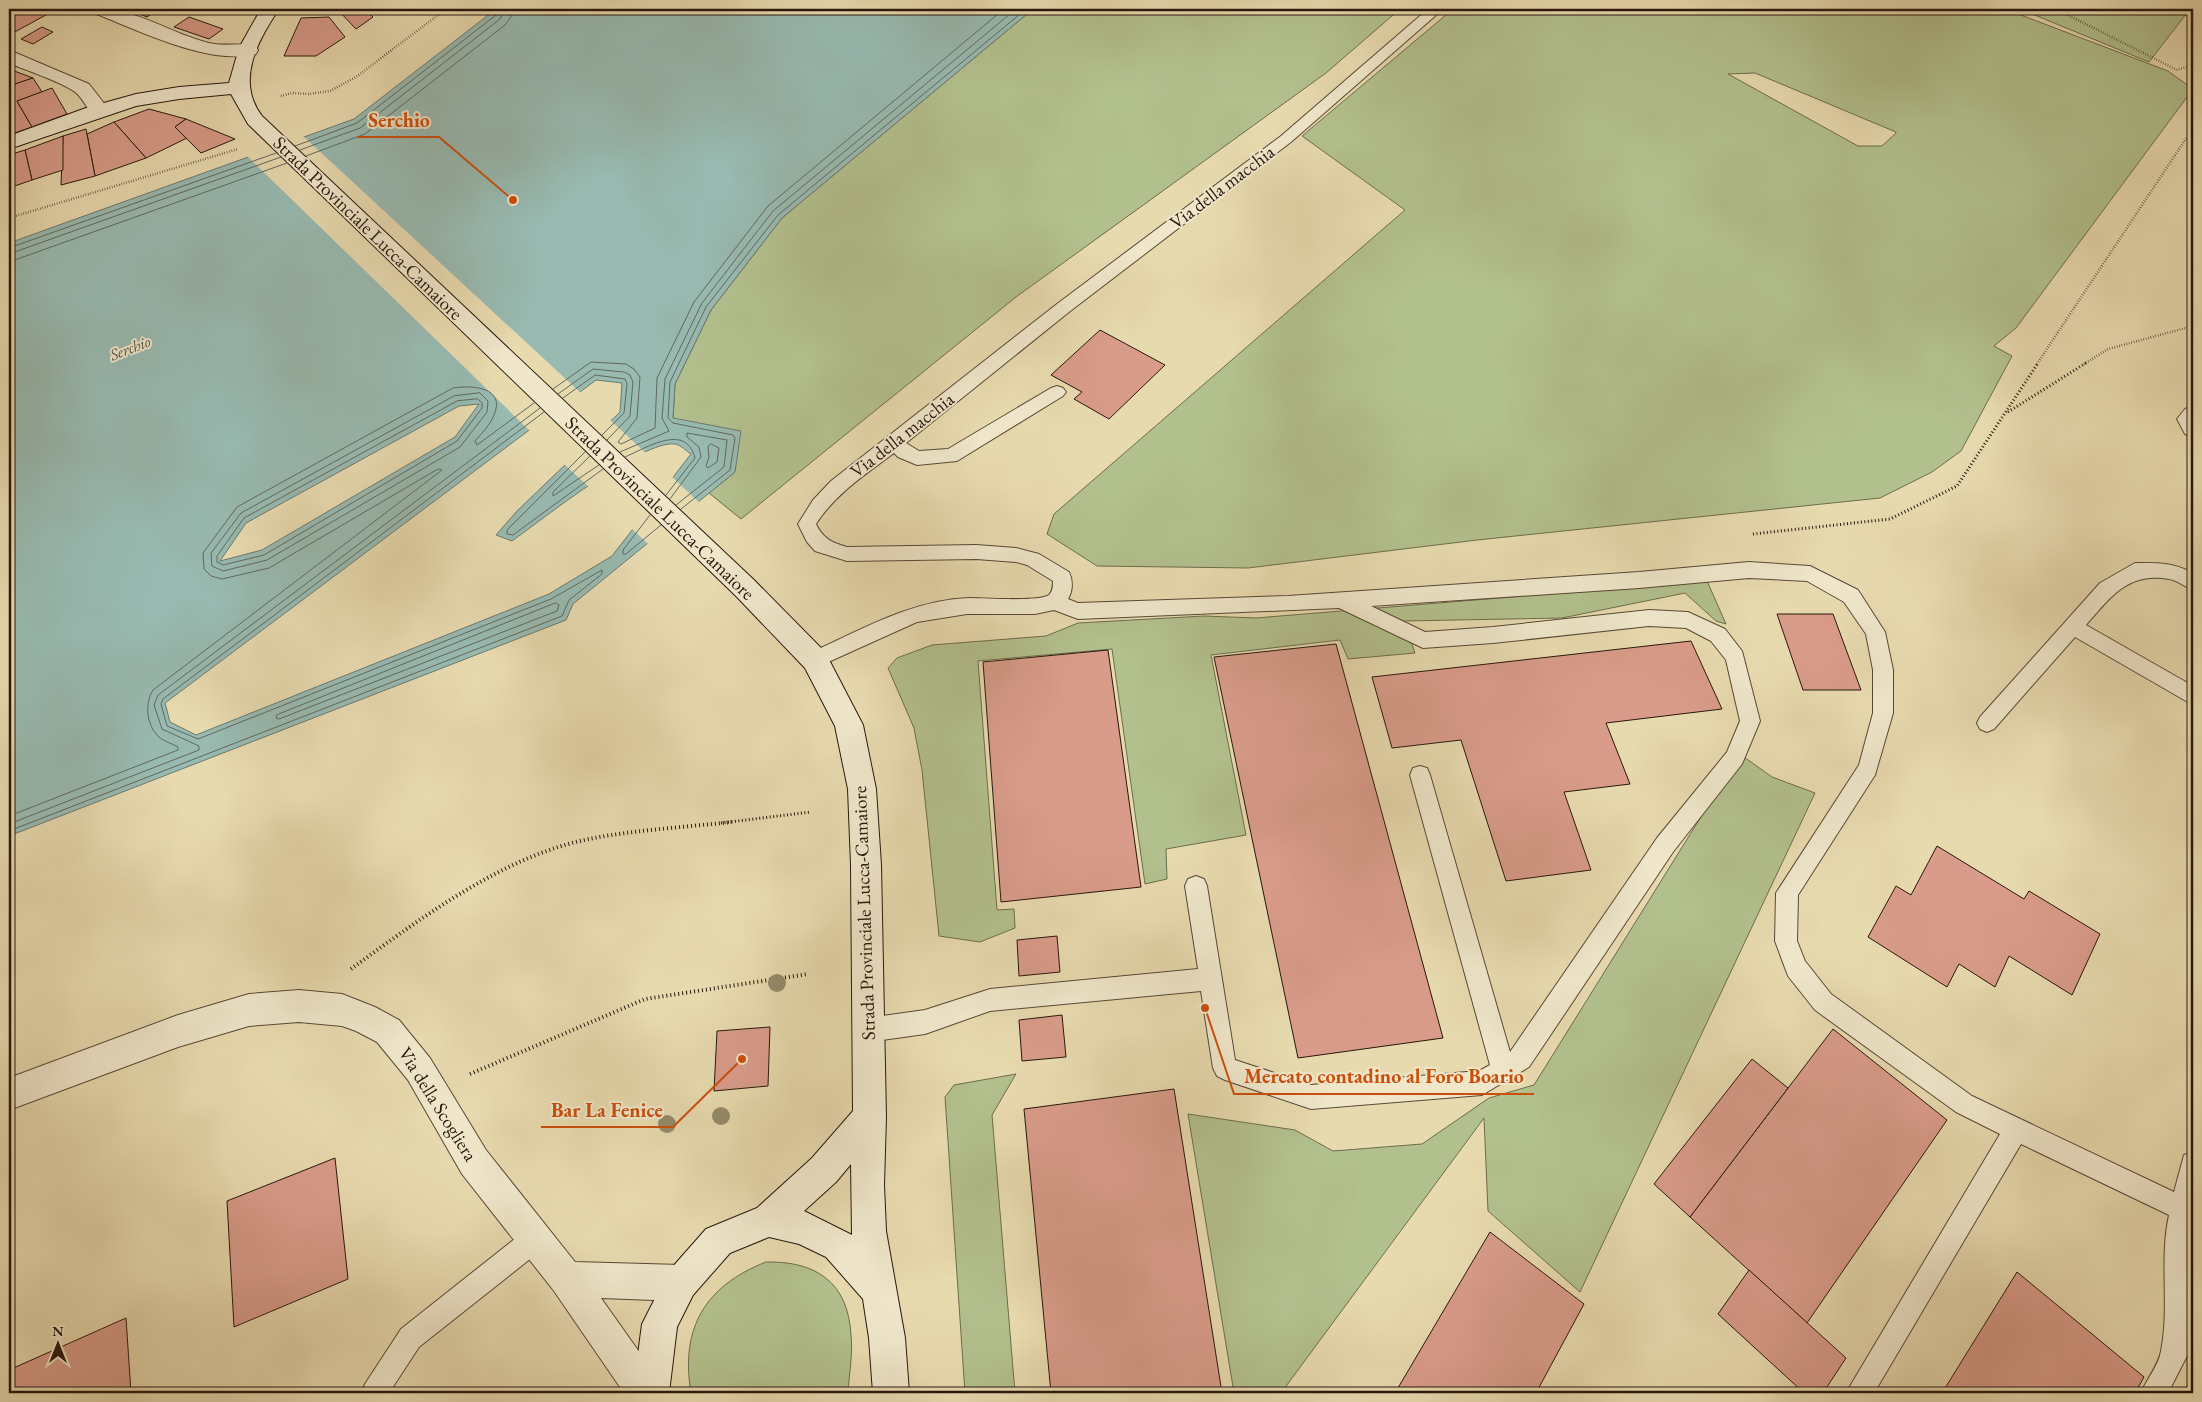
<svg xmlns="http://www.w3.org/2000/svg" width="2202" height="1402" font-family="'EB Garamond',serif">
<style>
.green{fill:#b2c08d;stroke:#6d6c4d;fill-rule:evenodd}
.water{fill:#98bab1;stroke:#6b796f;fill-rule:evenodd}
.pier{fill:#e8daaf}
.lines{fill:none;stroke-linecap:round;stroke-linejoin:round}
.shore{stroke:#60685f;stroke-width:1}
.building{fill:#d99c8a;stroke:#28170d}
.lane-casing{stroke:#584836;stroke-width:2}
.street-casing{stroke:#584836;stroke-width:2}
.secondary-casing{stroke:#28170d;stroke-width:2}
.path-far2{stroke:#28170d;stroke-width:2.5;stroke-dasharray:0.5 2;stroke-linecap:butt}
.path-far1{stroke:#28170d;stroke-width:3;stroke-dasharray:1 2.5;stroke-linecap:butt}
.path{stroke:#28170d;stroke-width:4;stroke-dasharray:1 3;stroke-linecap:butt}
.lane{fill:#f0e7cb;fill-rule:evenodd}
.street{fill:#f0e7cb;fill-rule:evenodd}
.secondary{fill:#f0e7cb;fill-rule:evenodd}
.tree{fill:#958b6b}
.labels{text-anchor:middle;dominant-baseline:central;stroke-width:4;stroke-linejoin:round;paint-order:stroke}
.far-water-label{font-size:16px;font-style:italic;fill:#4f5046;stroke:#f0e7cb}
.street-label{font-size:19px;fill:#28170d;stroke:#f0e7cb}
.leader{fill:none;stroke:#cb4f0c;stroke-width:2}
.callout-dot{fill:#cb4f0c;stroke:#f0e7cb;stroke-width:2}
.callout-label{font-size:20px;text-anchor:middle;font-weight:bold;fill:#cb4f0c;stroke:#f0e7cb;stroke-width:4;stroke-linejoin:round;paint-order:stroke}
</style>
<rect width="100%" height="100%" fill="#e8daaf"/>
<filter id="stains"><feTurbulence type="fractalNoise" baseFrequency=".004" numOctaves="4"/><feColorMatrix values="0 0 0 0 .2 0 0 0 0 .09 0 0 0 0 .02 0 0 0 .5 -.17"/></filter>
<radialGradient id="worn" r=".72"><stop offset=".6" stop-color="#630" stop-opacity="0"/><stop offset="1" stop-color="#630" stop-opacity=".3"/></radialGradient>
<g class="green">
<path d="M1033,9H1400L1326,73L1016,297L741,519L709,493L735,472L673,418L675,384L711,310L782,218Z"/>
<path d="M1453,9H2005L2168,71L2193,89L2016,328L1994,346L2012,356L1961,451L1932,472L1880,498L1477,540L1248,568L1097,566L1047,534L1054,514L1405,210L1302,136ZM1755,73L1896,132V133L1882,146H1858L1728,74Z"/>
<path d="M2020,9H2190L2149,62Z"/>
<path d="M1707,581L1726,624L1716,621L1685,593L1562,618L1404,621L1415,653L1348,659L1340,640L1211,655L1246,835L1166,849L1167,879L1145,884L1112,649L978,661L997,910L1014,909L1015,928L980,942L939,936L922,770L914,728L888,668L897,658L932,645L1046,636L1078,623L1204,616L1256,618Z"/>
<path d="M1744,757L1772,777L1815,793L1580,1292L1488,1211L1484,1118L1281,1393H1234L1188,1114L1295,1130L1333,1151L1422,1144L1489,1098L1534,1085L1732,767Z"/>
<path d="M1016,1074L992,1115L1015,1393H965L945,1097L954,1085Z"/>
<path d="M766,1262C816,1261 848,1282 851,1335C853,1354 849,1374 848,1393H691C680,1328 705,1286 766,1262Z"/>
</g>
<path class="water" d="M496,9H1033L782,218L711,310L675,384L673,418L741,431L735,472L573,604L566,620L9,836V243L354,119ZM596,380L622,383L620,412L517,511L496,535L512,541C543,519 642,440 675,444C681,445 686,451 691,454L612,556L549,594L196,735L170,722L165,703ZM479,404L455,437L262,550L220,561L246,523L459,406Z"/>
<g class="pier">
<path d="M302,135L582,394L531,432L246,155Z"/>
<path d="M609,419L648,455L618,468L590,488L563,463Z"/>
<path d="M671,476L700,503L649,545L631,528Z"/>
</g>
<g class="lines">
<g class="shore">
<path d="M295,146L357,123L496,15L498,9"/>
<path d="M300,150L360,128L500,19L505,9"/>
<path d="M306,156L365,134L505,25L511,17L512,9"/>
<path d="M9,248L276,153"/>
<path d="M9,254L281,157"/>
<path d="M9,262L287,163"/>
<path d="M553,389L591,362L626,364L634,369L640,377L637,418L618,442L621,444L655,428L657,378L694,302L768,206L1004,9"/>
<path d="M480,393L488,401L487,412L460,447L267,560L223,571L212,566L211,553L241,513L454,396Z"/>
<path d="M558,394L593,369L624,372L630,375L633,382L630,416L607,440"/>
<path d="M563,398L595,375L625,379L627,384L624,413L602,435"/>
<path d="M478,399L482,403V408L457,441L264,555L223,565L217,562V556L244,518L457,401Z"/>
<path d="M711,444L719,448L717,462L708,468L706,466L709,457L708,447Z"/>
<path d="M585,452L507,530V534L513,535L603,469"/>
<path d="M620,452L669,431L662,418L665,379L702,303L773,211L1016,9"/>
<path d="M590,456L553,492V496L599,465"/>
<path d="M625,457C646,448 686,422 695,458L666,495"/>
<path d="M670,499L701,457L699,447L687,437V433L727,440L724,467L676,505"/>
<path d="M681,509L730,470L735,438L733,435L673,423L668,418L670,382L706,307L778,215L1026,9"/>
<path d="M650,515L623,550V554H626L661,525"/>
<path d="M556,603L559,605L557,611L279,719L276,718L277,715Z"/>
<path d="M9,816L178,750V747C171,743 162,741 157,735C146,723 145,703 153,690L442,470L438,469L269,568L222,579L211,576L204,569L203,553L237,507L453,388C472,385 506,387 494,415C490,425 482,433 475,441L477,445L534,403"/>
<path d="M9,824L199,750V746L162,729L154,705L158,695L540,408"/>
<path d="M9,831L562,616L569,600L602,574V570L551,599L198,739L167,726L161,704L163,699L544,412"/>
</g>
</g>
<g class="building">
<path d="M9,9H57L9,35Z"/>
<path d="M127,9H155L157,10L147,17Z"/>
<path d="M337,9H365L373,17L356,29Z"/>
<path d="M189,17L223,29L209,39L174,27Z"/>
<path d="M329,17L345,37L316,56H284L301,18Z"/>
<path d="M42,27L53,32L33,44L21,39Z"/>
<path d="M9,69L33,78L9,86Z"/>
<path d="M33,78L42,92L17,101L32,127L9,135V86Z"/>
<path d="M52,88L67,114L32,127L17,101Z"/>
<path d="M149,109L186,119L175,127L187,138L146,158L114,122Z"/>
<path d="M186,119L235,139L201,153L175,127Z"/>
<path d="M114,122L146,158L95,176L87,134Z"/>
<path d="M86,129L95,176L61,185L63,136Z"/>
<path d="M63,136V170L32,180L25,150Z"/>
<path d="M25,150L32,180L9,188V155Z"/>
<path d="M1100,330L1165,365L1109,419L1074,399L1082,392L1051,375Z"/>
<path d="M1777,614H1833L1861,690H1803Z"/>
<path d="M1691,641L1722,709L1606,723L1630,784L1564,792L1591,870L1506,881L1461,740L1392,748L1372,677Z"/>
<path d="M1336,644L1443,1038L1298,1058L1214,657Z"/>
<path d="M1108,650L1141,887L1001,902L983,662Z"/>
<path d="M1937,846L2024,899L2029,891L2100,934L2072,995L2009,956L1995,987L1959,964L1947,987L1868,937L1896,886L1911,895Z"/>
<path d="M1057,936L1060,972L1019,976L1017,940Z"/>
<path d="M1062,1015L1066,1057L1022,1061L1019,1020Z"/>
<path d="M770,1027L768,1086L714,1091L717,1031Z"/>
<path d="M1833,1029L1947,1120L1807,1323L1690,1217Z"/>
<path d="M1752,1059L1788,1088L1690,1217L1654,1184Z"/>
<path d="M1174,1089L1222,1393H1051L1024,1109Z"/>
<path d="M335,1158L348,1279L234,1327L227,1201Z"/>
<path d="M1490,1232L1584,1304L1536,1393H1395Z"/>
<path d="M1749,1270L1846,1358L1823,1393H1804L1718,1314Z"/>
<path d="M2017,1272L2144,1377L2135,1393H1942Z"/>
<path d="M126,1318L131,1393H9V1370Z"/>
</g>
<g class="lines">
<defs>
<g id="lane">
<path d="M1428,9H1443L1291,142L1069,312L906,443L919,451L948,449L1051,388L1057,386L1063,388L1066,392L1063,396L957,461L917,465L898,457L894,453C865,475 836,493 816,524C823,539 833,543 847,547L976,545L1016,548L1039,554L1069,572C1073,580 1073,591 1068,599L1078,603L1288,596L1639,572L1749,562L1810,566L1858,590L1885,632L1893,670V713L1875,775L1798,895L1797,941L1805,961L1831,994L1972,1096L2174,1192L2184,1155L2193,1152V1218L2189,1239L2192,1304L2187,1356L2168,1393H2141C2146,1380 2159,1365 2161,1351C2170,1306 2159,1260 2169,1215L2021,1144L1874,1393H1846L2000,1134L1956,1112L1815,1010L1788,976L1775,941L1776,893L1859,765L1873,713V670L1866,634L1844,602L1807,581L1749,578L1639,588L1371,606L1425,632L1493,627L1649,610L1688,612L1725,629L1742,651L1760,721L1742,764L1673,852L1529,1067L1482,1095L1311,1109L1225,1080L1217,1076L1213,1068L1201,991L990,1011L925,1034L868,1042L860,1038L856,1030L860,1022L868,1018L925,1010L990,989L1198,969L1185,886L1188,879L1196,876L1204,879L1207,886L1235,1060L1311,1085L1479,1071L1490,1065L1410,775L1413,768L1420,766L1427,768L1430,775L1510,1052L1657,838L1727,752L1740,721L1726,660L1711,641L1686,628L1649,626L1493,643L1423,648L1339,608L1078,619L1054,610L1035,614H967L917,622L815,668L808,666L805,660L808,654C859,631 911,600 969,598C984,598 1039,602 1049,595C1053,591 1053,586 1053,581L1027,565L1016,562L976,559L847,561L815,551L807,542L798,524L813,500L831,481L1057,304L1281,136Z"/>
<path d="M2135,563C2158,563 2172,562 2193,573V590C2185,587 2177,580 2169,579C2127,572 2111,597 2086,625L2193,686V705L2075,637L1994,729L1987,732L1980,729L1977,723L1980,717L2100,583Z"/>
<path d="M535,1226L544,1230L548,1239L544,1248L419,1347L389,1393H361L365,1384L401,1329L526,1230Z"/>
</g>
<g id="street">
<path d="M91,9C133,6 169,33 209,43C224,47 241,42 256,46L258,50L256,54C209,66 138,30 94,13Z"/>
<path d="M9,50L89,84L110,111L107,115C88,120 87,101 75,92C62,82 25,70 9,63Z"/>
<path d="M2193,406V437L2185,434L2177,419L2185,409Z"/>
<path d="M299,990L342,994L375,1007L399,1020L430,1058L486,1150L575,1262L681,1265L693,1271L699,1283L693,1295L681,1301L601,1298L659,1380L664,1393H624L554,1291L462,1174L408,1080L377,1042L356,1031L342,1026L299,1022L249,1026L178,1047L9,1110V1078L178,1015L249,994Z"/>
</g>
<path id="secondary" d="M261,9H279C258,40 235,81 262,116L754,580L825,652L863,725L876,789L881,865L886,1117L884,1185L886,1231L905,1338L909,1393H873L869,1338L863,1299L826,1257L799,1244L769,1237L730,1253L693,1295L677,1327L669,1393H633L642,1324L669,1271L706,1229L757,1208L812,1158L853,1111L851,865L848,789L835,726L805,668L736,596L248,124L231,94L179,99L136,106L9,149V136L86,108L136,94L179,87L229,83L239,48ZM851,1164L852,1235L804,1211L836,1182Z"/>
</defs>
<use href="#lane" class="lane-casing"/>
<use href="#street" class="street-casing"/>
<use href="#secondary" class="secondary-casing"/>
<g class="path-far2">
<path d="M2056,9L2177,70L2193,65"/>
<path d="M281,96L292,93L309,94L330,91L356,77L446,9"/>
<path d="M9,218L238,149"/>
<path d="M2037,364L2193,128"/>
<path d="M2084,364L2108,349L2193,326"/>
</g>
<g class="path-far1">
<path d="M2008,412L2086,363"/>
<path d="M1753,534L1890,519L1957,486L2038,363"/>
<path d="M721,823L811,812"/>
</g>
<g class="path">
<path d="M351,969C420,919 503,856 589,839C635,830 685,827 732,822"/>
<path d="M470,1074L645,999L808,974"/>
</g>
<use href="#lane" class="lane"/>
<use href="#street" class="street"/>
<use href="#secondary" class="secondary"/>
</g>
<g class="tree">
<circle cx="777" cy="983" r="9"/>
<circle cx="721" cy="1116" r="9"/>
<circle cx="667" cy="1124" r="9"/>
</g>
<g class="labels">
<g class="far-water-label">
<text transform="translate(130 348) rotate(-21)">Serchio</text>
</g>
<g class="street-label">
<text transform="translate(1222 187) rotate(-37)">Via della macchia</text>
<text transform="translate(368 228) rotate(44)">Strada Provinciale Lucca-Camaiore</text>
<text transform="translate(902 435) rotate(-38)">Via della macchia</text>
<text transform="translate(660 508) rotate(44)">Strada Provinciale Lucca-Camaiore</text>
<text transform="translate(864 913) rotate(-92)">Strada Provinciale Lucca-Camaiore</text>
<text transform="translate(438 1104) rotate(58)">Via della Scogliera</text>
</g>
</g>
<path class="leader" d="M513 200L439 137H358M1205 1008L1234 1094H1534M742 1059L673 1127H541"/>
<g class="callout-dot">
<circle cx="513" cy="200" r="5"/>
<circle cx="1205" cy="1008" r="5"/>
<circle cx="742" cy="1059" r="5"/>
</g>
<g class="callout-label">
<text x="399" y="127">Serchio</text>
<text x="1384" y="1083">Mercato contadino al Foro Boario</text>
<text x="607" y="1117">Bar La Fenice</text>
</g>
<rect width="2202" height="1402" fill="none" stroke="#e8daaf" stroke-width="30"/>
<rect x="10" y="10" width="2182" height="1382" fill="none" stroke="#28170d" stroke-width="2.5"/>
<rect x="15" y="15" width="2172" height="1372" fill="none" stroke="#28170d"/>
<g transform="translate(58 1344)" stroke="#f0e7cb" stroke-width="4" paint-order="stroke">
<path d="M0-4L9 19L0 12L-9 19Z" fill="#28170d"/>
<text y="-8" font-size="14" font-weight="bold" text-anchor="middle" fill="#28170d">N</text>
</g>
<rect width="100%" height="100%" filter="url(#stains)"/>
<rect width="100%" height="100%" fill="url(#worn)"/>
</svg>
